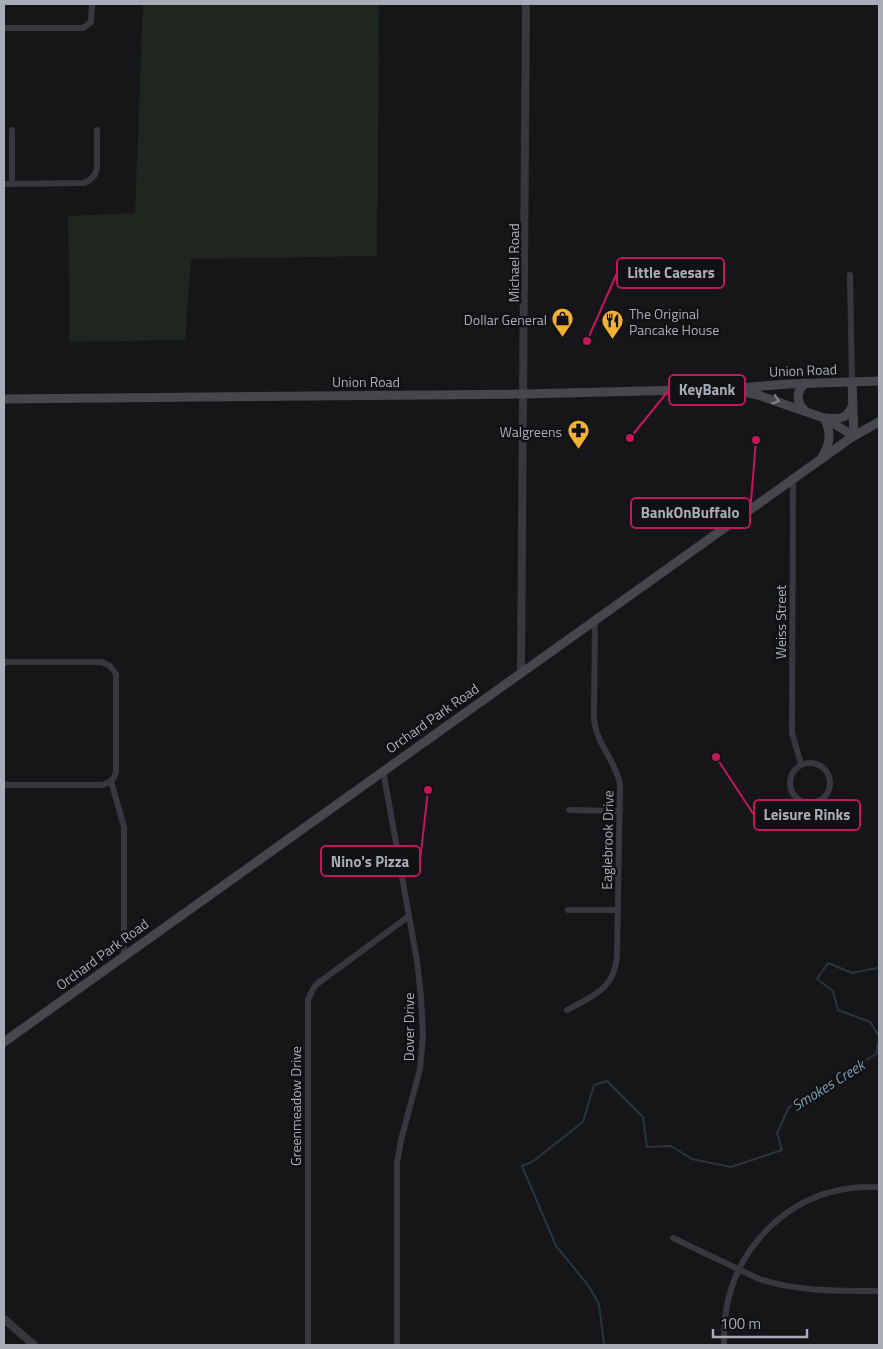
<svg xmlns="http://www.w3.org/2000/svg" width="883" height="1349" font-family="'Titillium Web',sans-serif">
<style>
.green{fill:#1e261f}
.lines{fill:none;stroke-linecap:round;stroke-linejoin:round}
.stream{stroke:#2c353c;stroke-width:2}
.minor{stroke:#37383d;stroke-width:6}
.tertiary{stroke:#37383d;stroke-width:8}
.secondary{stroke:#45474d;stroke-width:9}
.oneway{stroke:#858993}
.labels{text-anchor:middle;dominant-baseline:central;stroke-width:5;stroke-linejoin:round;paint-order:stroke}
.street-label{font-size:14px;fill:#a8adb8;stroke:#111113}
.poi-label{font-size:14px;fill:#a8adb8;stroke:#111113;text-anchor:end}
.water-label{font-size:15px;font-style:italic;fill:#7f9bb3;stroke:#111113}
.leader{fill:none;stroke:#c2185b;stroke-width:2}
.callout-dot{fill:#c2185b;stroke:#111113;stroke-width:2}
.callout{fill:#111113;stroke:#c2185b;stroke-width:2}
.callout-label{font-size:15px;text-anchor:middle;font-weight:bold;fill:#a8adb8}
</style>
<rect width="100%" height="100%" fill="#161618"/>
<path class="green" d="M143,4H379L377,256L191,259L185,340L70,342L68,216L135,213Z"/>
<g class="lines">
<g class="stream">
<path d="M879,966L877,968L852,973L828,963L817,979L833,991L838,1010L870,1022L879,1036"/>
<path d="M604,1345L599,1304L588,1285L556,1246L522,1166L532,1162L583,1122L594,1085L607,1081L643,1117L647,1147L671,1146L692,1159L731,1167L782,1150L777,1133L789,1107L876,1054L879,1040"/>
</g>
<g class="minor">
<path d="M4,28H83L91,22L92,4"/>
<path d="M12,130V184"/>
<path d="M4,184L83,183C91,181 95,177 97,169V130"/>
<path d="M850,275L852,382"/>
<path d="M793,479L792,733L801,764"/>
<path d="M4,664L6,662H102L110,666L116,674V772C115,779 108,784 101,785H8L4,784"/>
<circle cx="810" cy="783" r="20"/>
<path d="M383,770L417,961L421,997L423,1035L420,1069L401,1140L397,1163V1345"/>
<path d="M111,781L124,827V955"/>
<path d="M569,810L620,811"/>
<path d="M568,910H618"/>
<path d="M567,1010C594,995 614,990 617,956L620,784C615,759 595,743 594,717L595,621"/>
<path d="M673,1238L759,1279C798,1292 839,1291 879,1291"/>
<path d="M308,1345V1000L313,989L317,984L409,916"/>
<path d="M724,1345C724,1334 724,1322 726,1311C736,1247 788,1195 852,1188C861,1187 870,1187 879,1187"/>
</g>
<g class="tertiary">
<path d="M521,672L526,4"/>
<path d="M4,1319L34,1345"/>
</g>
<g class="secondary">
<path d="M852,382L854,436"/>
<path d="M739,391L758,395L824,418L854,436"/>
<path d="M4,399L524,394L725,389L789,384L879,381"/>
<path d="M804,410C796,401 796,392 805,383"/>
<path d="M827,418C841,420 848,418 853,404"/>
<path d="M822,457C830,444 832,433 824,418"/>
<path d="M4,1042L852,437L879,422"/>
</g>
</g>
<defs><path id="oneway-chevron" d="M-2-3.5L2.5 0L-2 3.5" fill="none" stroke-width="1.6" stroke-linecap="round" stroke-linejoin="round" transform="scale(1.25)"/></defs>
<use class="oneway" href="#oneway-chevron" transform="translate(776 400) rotate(18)"/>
<defs>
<symbol id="shop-pin" viewBox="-11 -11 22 30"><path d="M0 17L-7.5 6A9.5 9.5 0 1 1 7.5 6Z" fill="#f2b134" stroke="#111113"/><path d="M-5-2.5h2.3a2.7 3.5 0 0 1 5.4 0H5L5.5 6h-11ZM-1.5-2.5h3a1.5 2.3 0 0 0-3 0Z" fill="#111"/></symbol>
<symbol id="restaurant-pin" viewBox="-11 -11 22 30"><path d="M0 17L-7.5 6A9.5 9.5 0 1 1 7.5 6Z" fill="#f2b134" stroke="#111113"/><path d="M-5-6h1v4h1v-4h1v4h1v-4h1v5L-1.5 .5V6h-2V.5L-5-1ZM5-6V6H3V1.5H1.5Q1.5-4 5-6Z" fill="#111"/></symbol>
<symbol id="pharmacy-pin" viewBox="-11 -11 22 30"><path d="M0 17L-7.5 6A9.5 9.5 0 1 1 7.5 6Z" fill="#f2b134" stroke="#111113"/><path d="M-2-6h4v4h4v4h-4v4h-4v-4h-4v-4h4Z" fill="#111"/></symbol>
</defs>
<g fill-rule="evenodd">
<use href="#shop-pin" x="550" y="306" width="25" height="34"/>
<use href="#restaurant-pin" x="600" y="308" width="25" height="34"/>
<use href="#pharmacy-pin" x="566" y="418" width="25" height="34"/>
</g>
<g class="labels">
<g class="street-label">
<text transform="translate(513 263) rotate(-90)">Michael Road</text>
<text transform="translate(803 370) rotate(-2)">Union Road</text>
<text x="366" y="381">Union Road</text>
<text transform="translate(780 622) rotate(-90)">Weiss Street</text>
<text transform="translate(432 718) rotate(-35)">Orchard Park Road</text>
<text transform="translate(607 840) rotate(-89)">Eaglebrook Drive</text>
<text transform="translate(102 954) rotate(-36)">Orchard Park Road</text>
<text transform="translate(408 1027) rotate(-90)">Dover Drive</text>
<text transform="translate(295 1106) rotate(-90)">Greenmeadow Drive</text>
</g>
<g class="poi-label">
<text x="629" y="313" text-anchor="start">The Original<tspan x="629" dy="16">Pancake House</tspan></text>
<text x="547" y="319">Dollar General</text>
<text x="562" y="431">Walgreens</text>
</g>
<g class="water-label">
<text transform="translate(828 1085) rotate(-32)">Smokes Creek</text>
</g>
</g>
<path class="leader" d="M587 341L617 273M630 438L669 390M756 440L750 513M716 757L754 815M428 790L420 861"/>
<g class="callout-dot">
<circle cx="587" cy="341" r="5"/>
<circle cx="630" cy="438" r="5"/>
<circle cx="756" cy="440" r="5"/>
<circle cx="716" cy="757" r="5"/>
<circle cx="428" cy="790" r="5"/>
</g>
<g class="callout">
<rect x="617" y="258" width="107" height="30" rx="5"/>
<rect x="669" y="375" width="76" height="30" rx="5"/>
<rect x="631" y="498" width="119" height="30" rx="5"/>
<rect x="754" y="800" width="106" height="30" rx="5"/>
<rect x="321" y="846" width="99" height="30" rx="5"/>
</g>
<g class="callout-label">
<text x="671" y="278">Little Caesars</text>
<text x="707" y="395">KeyBank</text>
<text x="690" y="518">BankOnBuffalo</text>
<text x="807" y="820">Leisure Rinks</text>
<text x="370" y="867">Nino's Pizza</text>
</g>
<rect width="883" height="1349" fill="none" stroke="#a8adb8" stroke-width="10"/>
<path d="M713 1329v8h94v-8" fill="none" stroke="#a8adb8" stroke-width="2.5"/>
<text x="720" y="1329" font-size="15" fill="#a8adb8" stroke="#111113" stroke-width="4" paint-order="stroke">100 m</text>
</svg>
